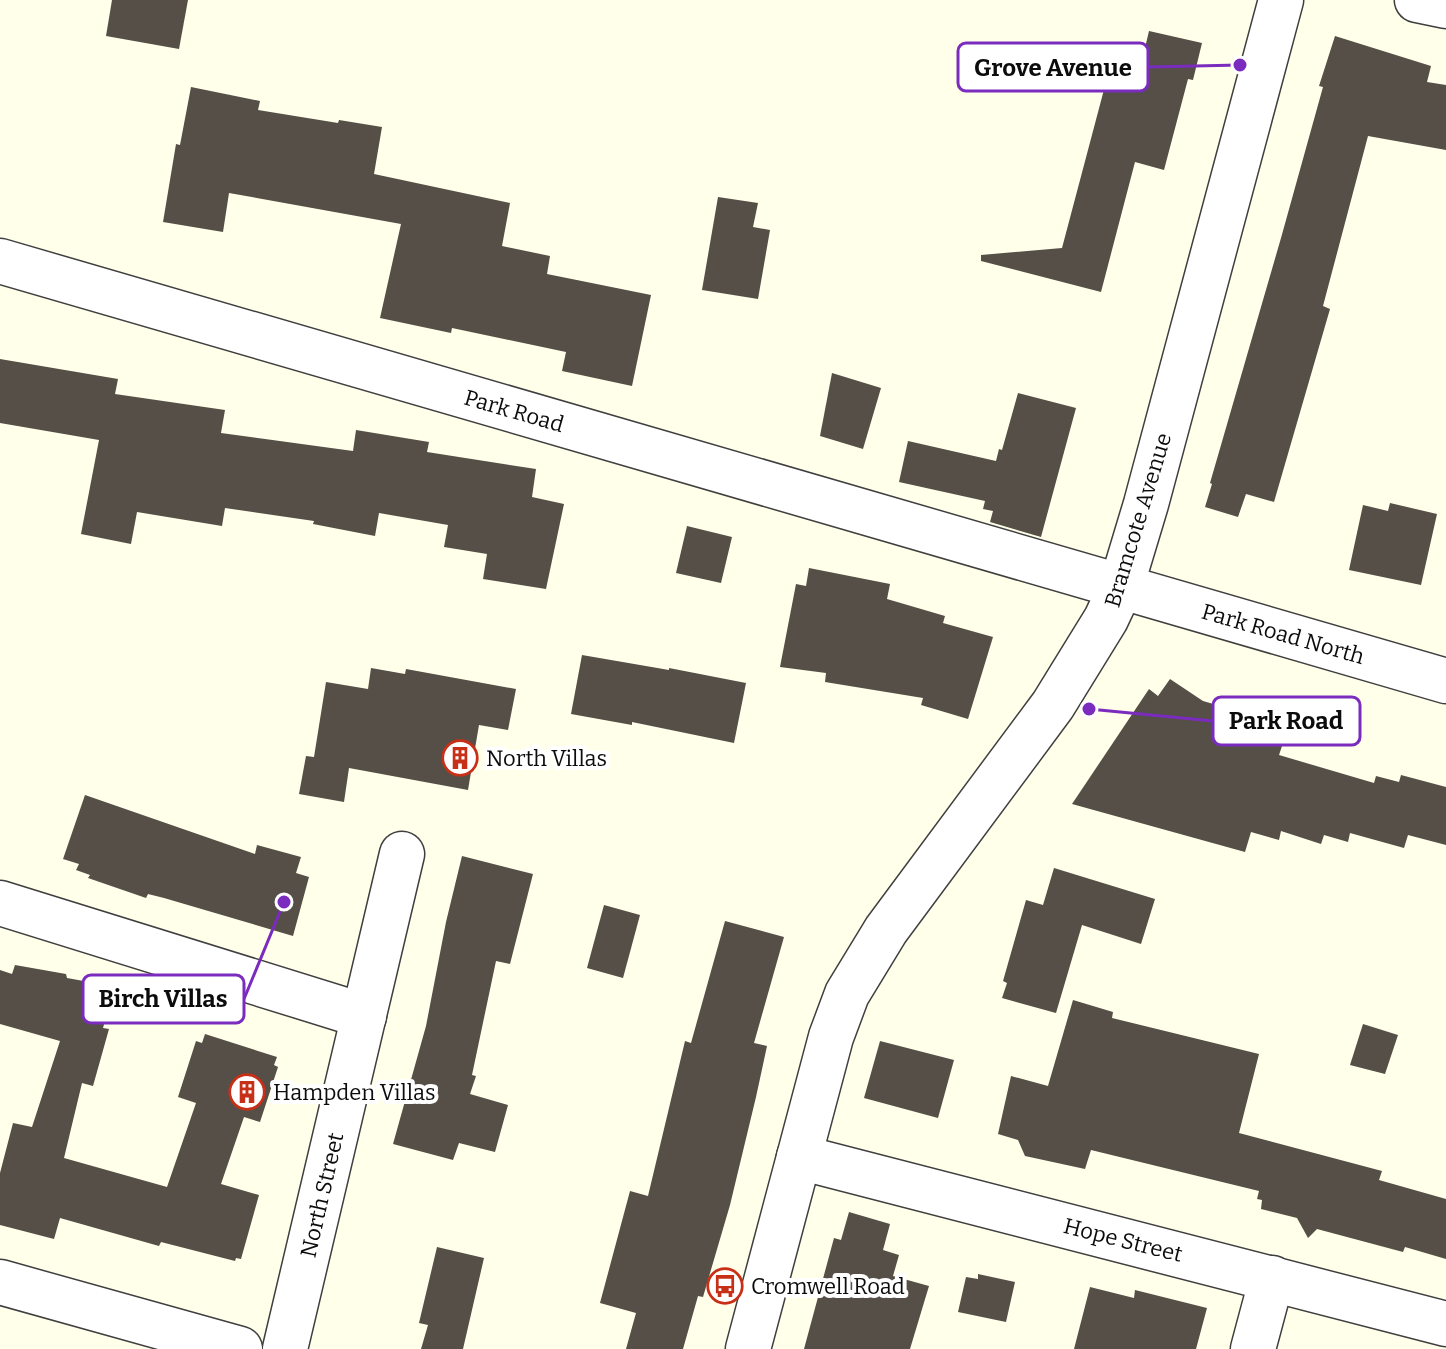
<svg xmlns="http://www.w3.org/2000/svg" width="1446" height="1349" font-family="Bitter,serif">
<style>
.building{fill:#554f47}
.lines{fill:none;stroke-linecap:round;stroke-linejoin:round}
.minor-casing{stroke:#3f3f3f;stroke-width:47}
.minor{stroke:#fff;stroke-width:44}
.labels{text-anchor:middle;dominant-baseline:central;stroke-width:8;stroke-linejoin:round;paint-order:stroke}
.street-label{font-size:22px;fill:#0c0c0c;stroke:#fff}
.poi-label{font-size:22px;fill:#0c0c0c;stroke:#fff;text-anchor:start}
.leader{fill:none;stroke:#7b2cbf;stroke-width:3}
.callout-dot{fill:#7b2cbf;stroke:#fff;stroke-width:3}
.callout{fill:#fff;stroke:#7b2cbf;stroke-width:3}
.callout-label{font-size:24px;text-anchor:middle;font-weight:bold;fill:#0c0c0c}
</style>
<rect width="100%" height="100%" fill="#ffffea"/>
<g class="building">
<path d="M112,0H188L179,49L106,36Z"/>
<path d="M1149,31L1202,43L1193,80L1188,79L1164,170L1135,162L1101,292L981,261V255L1062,248L1106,82L1135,90Z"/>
<path d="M1335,36L1431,66L1427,82L1446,85V150L1368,136L1323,306L1330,309L1274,502L1246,494L1238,517L1205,507L1212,484L1210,483L1281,238L1323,87L1319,86Z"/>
<path d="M191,87L260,101L258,110L338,123L339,120L382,127L374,174L510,203L502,246L550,256L547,274L651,295L632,386L562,371L566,352L452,328L451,333L380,318L401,224L229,193L223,232L163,222L176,144L180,145Z"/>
<path d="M718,197L758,203L753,227L770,230L758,299L702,290Z"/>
<path d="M0,359L118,379L115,394L225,410L221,433L353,451L356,430L429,442L427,452L536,469L532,497L564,504L546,589L483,579L487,554L444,547L448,525L379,513L375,536L313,524L314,521L225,508L222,526L137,512L131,544L81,534L99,440L0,423Z"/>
<path d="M832,373L881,388L863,449L820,436Z"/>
<path d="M1018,393L1076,408L1041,537L990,522L993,511L983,509L985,501L899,482L908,441L996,461L999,449L1002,450Z"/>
<path d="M1390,503L1437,514L1421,585L1349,570L1363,505L1388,511Z"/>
<path d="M687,526L732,537L721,583L676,573Z"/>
<path d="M809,568L890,584L887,599L945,616L943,623L993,637L968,719L921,705L923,698L825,682L826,673L780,667L796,584L806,586Z"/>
<path d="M582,655L669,670V668L746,683L734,743L632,722V725L571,714Z"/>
<path d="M371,668L405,674L406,669L516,689L508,730L479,725L468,790L349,768L344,802L299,794L306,756L314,757L326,682L368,689Z"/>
<path d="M1170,679L1203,701L1248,714L1242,734L1282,746L1279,755L1374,783L1376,776L1399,782L1401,775L1446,787V845L1408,835L1404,848L1350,833L1348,842L1324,835L1321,844L1281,831L1279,840L1251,832L1245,852L1072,804L1149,689L1158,696Z"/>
<path d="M85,795L255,854L257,845L301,857L296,873L309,877L293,936L164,898L148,894L146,898L88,878L90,875L76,870L79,864L63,859Z"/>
<path d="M462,856L533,874L510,964L496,961L472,1075L476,1076L470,1094L508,1105L495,1152L459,1143L453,1160L393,1144L426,1026L446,922Z"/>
<path d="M1054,868L1155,899L1141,944L1082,925L1056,1013L1002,998L1007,983L1003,981L1026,900L1043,905Z"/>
<path d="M604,905L640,915L623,978L587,968Z"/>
<path d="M725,921L784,937L754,1043L767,1046L756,1097L730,1205L703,1297L698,1296L683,1349H626L636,1313L600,1303L630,1191L648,1196L685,1041L691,1043Z"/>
<path d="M15,965L66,974L67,978L106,985L110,1003L103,1028L109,1029L93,1086L82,1083L64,1158L167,1187L196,1103L178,1097L196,1041L202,1043L205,1034L277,1057L274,1065L278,1067L260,1122L244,1117L221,1184L259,1195L241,1259L236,1258L235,1261L161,1242L159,1246L60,1218L54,1239L0,1225V1173L13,1123L32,1127L60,1041L0,1024V970L12,974Z"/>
<path d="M1073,1000L1113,1012L1112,1018L1259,1054L1239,1133L1382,1171L1379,1180L1446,1199V1259L1405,1247L1403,1252L1317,1229L1308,1238L1297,1218L1261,1209L1262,1200L1257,1199L1259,1191L1091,1150L1085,1169L1025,1156L1018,1140L998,1134L1011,1076L1048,1086Z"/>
<path d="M1363,1024L1398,1035L1385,1074L1350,1065Z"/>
<path d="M880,1041L954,1060L938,1118L864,1098Z"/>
<path d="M849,1212L890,1224L883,1250L899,1255L893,1276L929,1286L910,1349H804L834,1238L841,1240Z"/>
<path d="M437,1247L484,1258L463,1349H421L428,1325L419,1323Z"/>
<path d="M978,1274L1015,1282L1006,1322L958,1312L966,1277L978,1279Z"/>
<path d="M1090,1287L1134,1298L1135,1290L1207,1308L1196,1349H1074Z"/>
</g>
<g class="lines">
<defs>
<g id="minor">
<path d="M1417,0L1446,6"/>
<path d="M0,261L1446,681"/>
<path d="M0,903L364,1016"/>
<path d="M799,1157L1446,1324"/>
<path d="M0,1282L240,1349"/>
<path d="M285,1349L402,854"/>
<path d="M748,1349L831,1037L847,994L886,930L1053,705L1106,619L1121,587L1146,504L1281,0"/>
<path d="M1253,1349L1272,1278"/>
</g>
</defs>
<use href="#minor" class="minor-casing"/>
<use href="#minor" class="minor"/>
</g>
<defs>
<symbol id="building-ring" viewBox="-11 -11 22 22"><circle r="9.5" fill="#fff" stroke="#c82f17" stroke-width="1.5"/><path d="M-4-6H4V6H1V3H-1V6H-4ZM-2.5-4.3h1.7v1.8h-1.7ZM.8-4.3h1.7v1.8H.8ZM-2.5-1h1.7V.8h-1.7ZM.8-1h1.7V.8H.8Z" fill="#c82f17"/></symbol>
<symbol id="bus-ring" viewBox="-11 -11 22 22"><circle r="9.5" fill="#fff" stroke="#c82f17" stroke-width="1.5"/><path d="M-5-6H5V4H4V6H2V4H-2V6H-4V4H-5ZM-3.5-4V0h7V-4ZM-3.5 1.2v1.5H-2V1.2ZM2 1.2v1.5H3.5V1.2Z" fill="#c82f17"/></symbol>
</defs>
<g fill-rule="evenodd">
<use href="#building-ring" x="440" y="738" width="40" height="40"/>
<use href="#building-ring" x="227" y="1072" width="40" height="40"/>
<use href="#bus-ring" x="705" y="1266" width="40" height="40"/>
</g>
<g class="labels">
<g class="street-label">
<text transform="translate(514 411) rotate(16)">Park Road</text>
<text transform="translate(1138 520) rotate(-73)">Bramcote Avenue</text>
<text transform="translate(1283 634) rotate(16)">Park Road North</text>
<text transform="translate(322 1195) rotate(-77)">North Street</text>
<text transform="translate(1123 1240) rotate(14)">Hope Street</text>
</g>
<g class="poi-label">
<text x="486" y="758">North Villas</text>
<text x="273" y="1092">Hampden Villas</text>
<text x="751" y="1286">Cromwell Road</text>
</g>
</g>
<path class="leader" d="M1240 65L1148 67M1089 709L1213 721M284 902L244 999"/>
<g class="callout-dot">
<circle cx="1240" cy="65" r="8"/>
<circle cx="1089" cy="709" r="8"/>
<circle cx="284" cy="902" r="8"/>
</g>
<g class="callout">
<rect x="958" y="43" width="190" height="48" rx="8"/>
<rect x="1213" y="697" width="147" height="48" rx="8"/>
<rect x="83" y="975" width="161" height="48" rx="8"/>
</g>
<g class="callout-label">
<text x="1053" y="76">Grove Avenue</text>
<text x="1286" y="729">Park Road</text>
<text x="163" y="1007">Birch Villas</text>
</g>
</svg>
